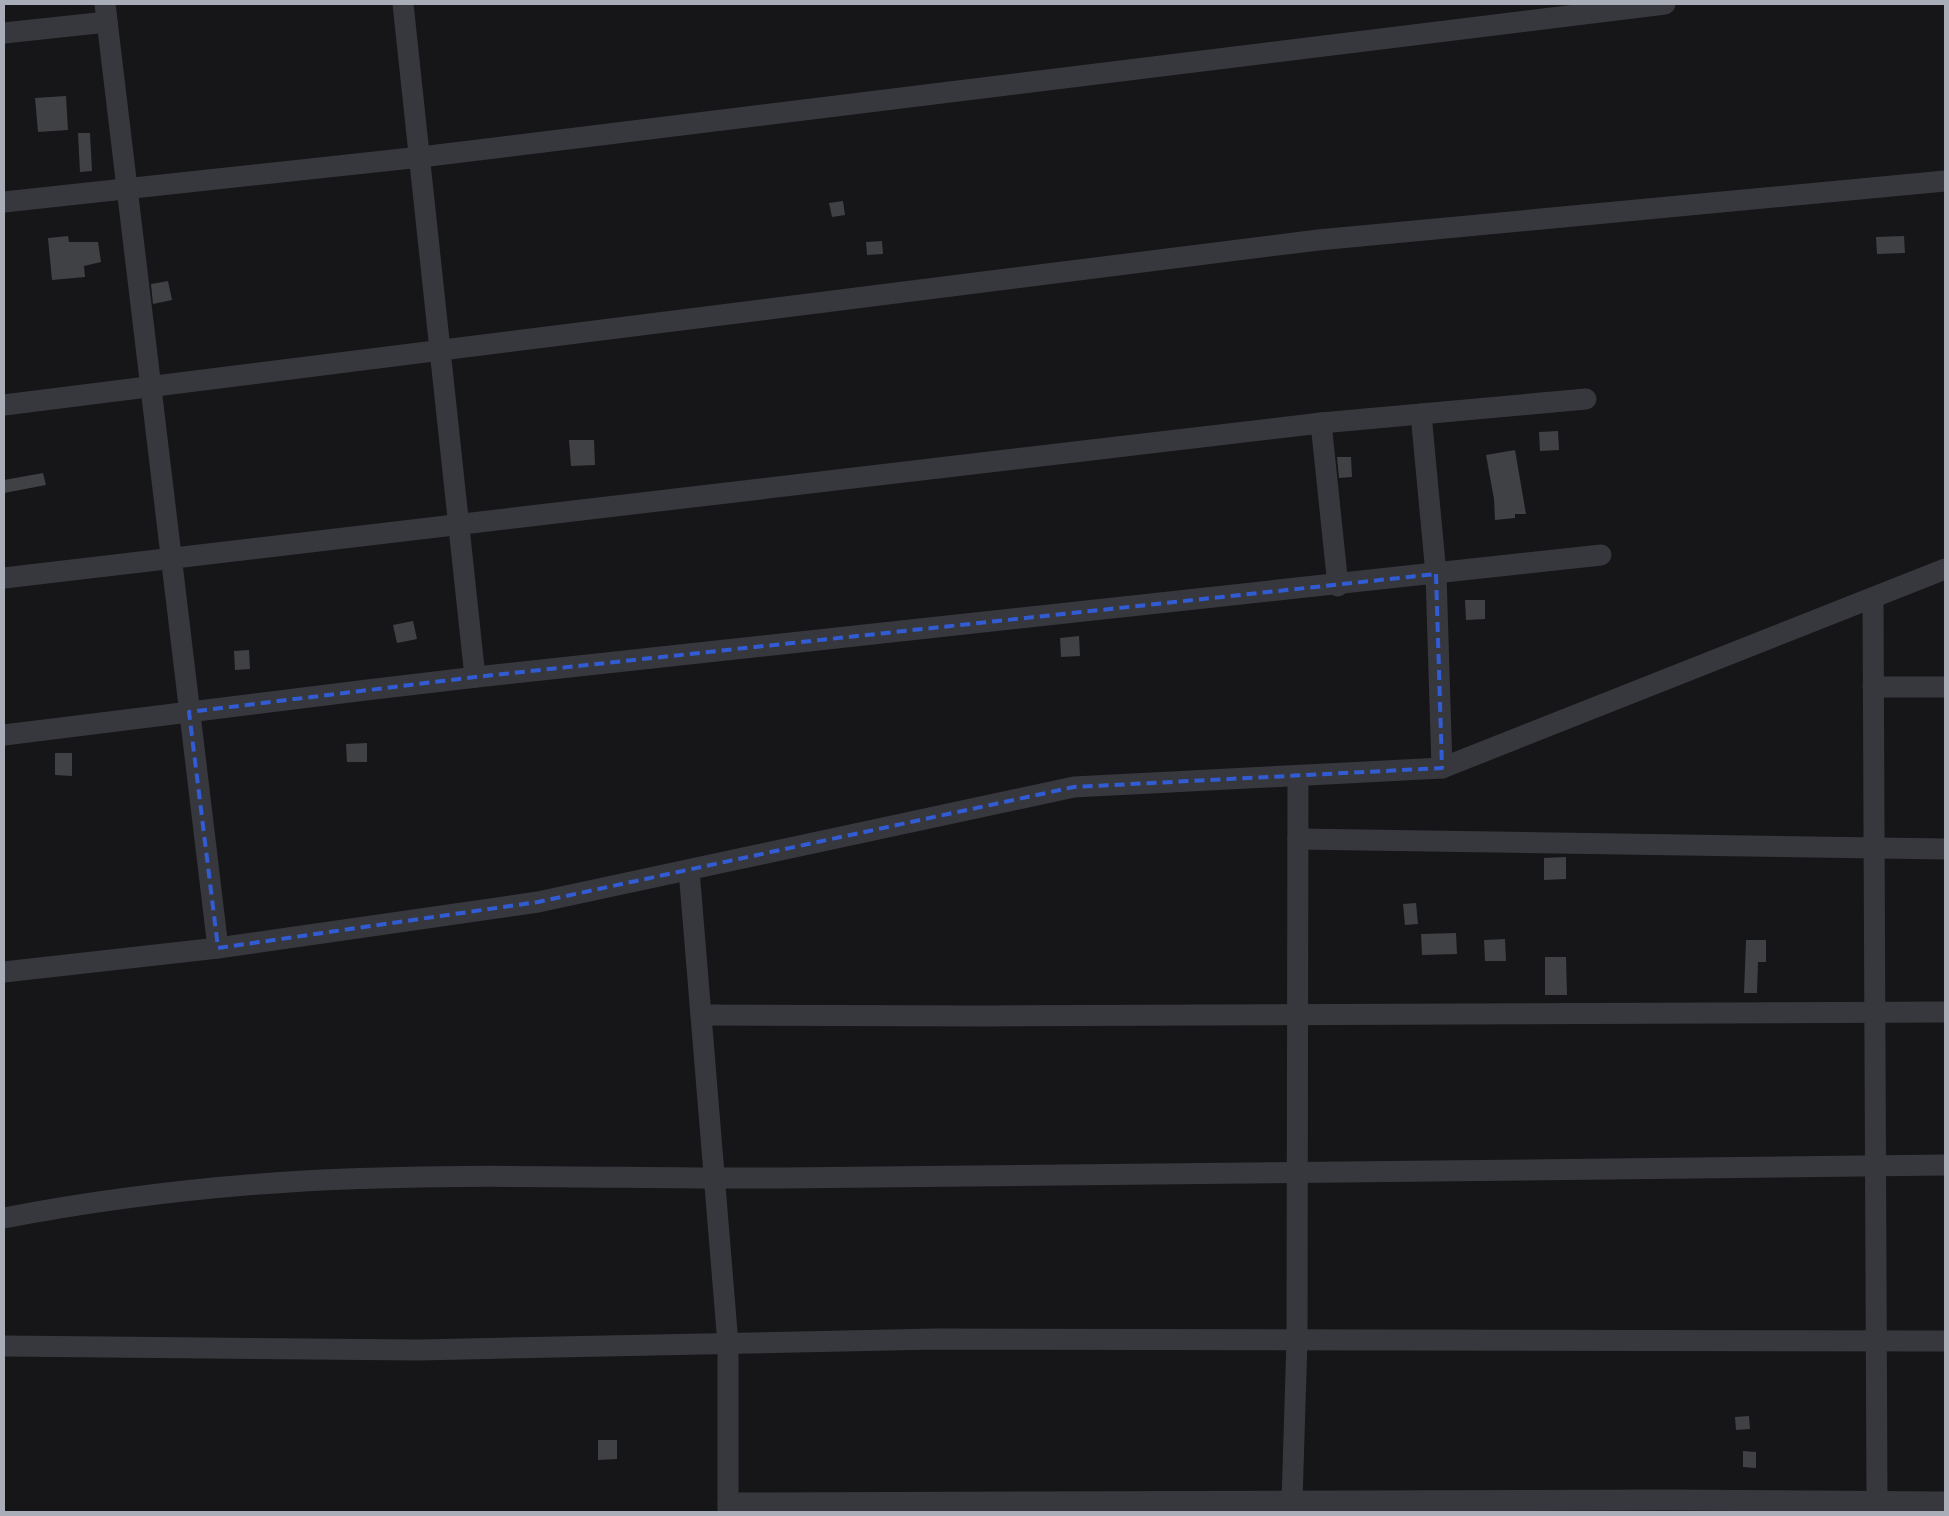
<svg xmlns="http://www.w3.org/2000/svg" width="1949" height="1516" font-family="Poppins,sans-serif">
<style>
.building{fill:#404145}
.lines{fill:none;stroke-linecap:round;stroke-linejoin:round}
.minor{stroke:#37383d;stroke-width:21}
.marked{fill:none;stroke:#325cd3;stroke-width:4;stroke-dasharray:10 6;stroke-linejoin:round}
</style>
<rect width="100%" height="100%" fill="#161618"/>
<g class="building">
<path d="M66,96L68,130L38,132L35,98Z"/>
<path d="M78,133H90L92,171L80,172Z"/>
<path d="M843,201L845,215L832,217L829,203Z"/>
<path d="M68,236L69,242H98L101,262L84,266L85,277L52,280L48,238Z"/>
<path d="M1904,236L1905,253L1877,254L1876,237Z"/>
<path d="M882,241L883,254L867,255L866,242Z"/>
<path d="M168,281L172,300L153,304L151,284Z"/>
<path d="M1558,431L1559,450L1540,451L1539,432Z"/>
<path d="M569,440H594L595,465L571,466Z"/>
<path d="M1515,450L1526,514H1515V518L1495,520L1494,499L1486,455Z"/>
<path d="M1337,457H1351L1352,477L1339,478Z"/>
<path d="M43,473L46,485L4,493V480Z"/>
<path d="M1465,600H1485V619L1466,620Z"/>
<path d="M413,621L417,639L397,643L393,625Z"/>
<path d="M1079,636L1080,656L1061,657L1060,638Z"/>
<path d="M249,650L250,669L235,670L234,651Z"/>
<path d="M367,743V762H347L346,744Z"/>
<path d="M55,753H72V776L55,775Z"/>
<path d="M1566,857V879L1544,880V858Z"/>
<path d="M1416,903L1418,924L1405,925L1403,904Z"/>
<path d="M1456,933L1457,954L1422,955L1421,934Z"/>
<path d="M1505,939L1506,961H1485L1484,940Z"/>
<path d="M1746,940H1766V962H1758L1757,993H1744Z"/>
<path d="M1545,957H1566L1567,995H1545Z"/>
<path d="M1749,1416L1750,1429L1736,1430L1735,1417Z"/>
<path d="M598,1440H617V1459L598,1460Z"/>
<path d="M1743,1451L1756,1452V1468L1743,1467Z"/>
</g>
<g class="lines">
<g class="minor">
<path d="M105,4L218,948"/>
<path d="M403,4L475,677"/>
<path d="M4,33L107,22"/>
<path d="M4,202L421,157L1665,4"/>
<path d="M4,405L1318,240L1945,181"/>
<path d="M1421,414L1436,574L1442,768"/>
<path d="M1321,423L1338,586"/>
<path d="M4,578L1321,423L1586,399"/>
<path d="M1873,598L1877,1502"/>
<path d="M1873,687H1945"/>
<path d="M4,735C161,716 319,695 477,677C852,635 1227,599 1601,555"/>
<path d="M1298,839L1945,849"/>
<path d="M689,870L728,1344V1512"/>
<path d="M4,972L218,948L538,902L1074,787L1442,768L1945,569"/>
<path d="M701,1015L985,1016L1945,1012"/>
<path d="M4,1218C103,1199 203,1187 304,1181C463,1172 623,1179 783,1178C1170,1174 1558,1170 1945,1165"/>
<path d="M4,1346L419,1350L936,1339L1945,1341"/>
<path d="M1292,1501L1297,1340L1298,777"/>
<path d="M728,1503L1666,1500L1945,1502"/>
</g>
</g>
<path class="marked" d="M1436,574L1442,768L1074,787L538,902L218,948L189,712L475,677Z"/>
<rect width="1949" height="1516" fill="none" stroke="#a8adb8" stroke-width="10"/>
</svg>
